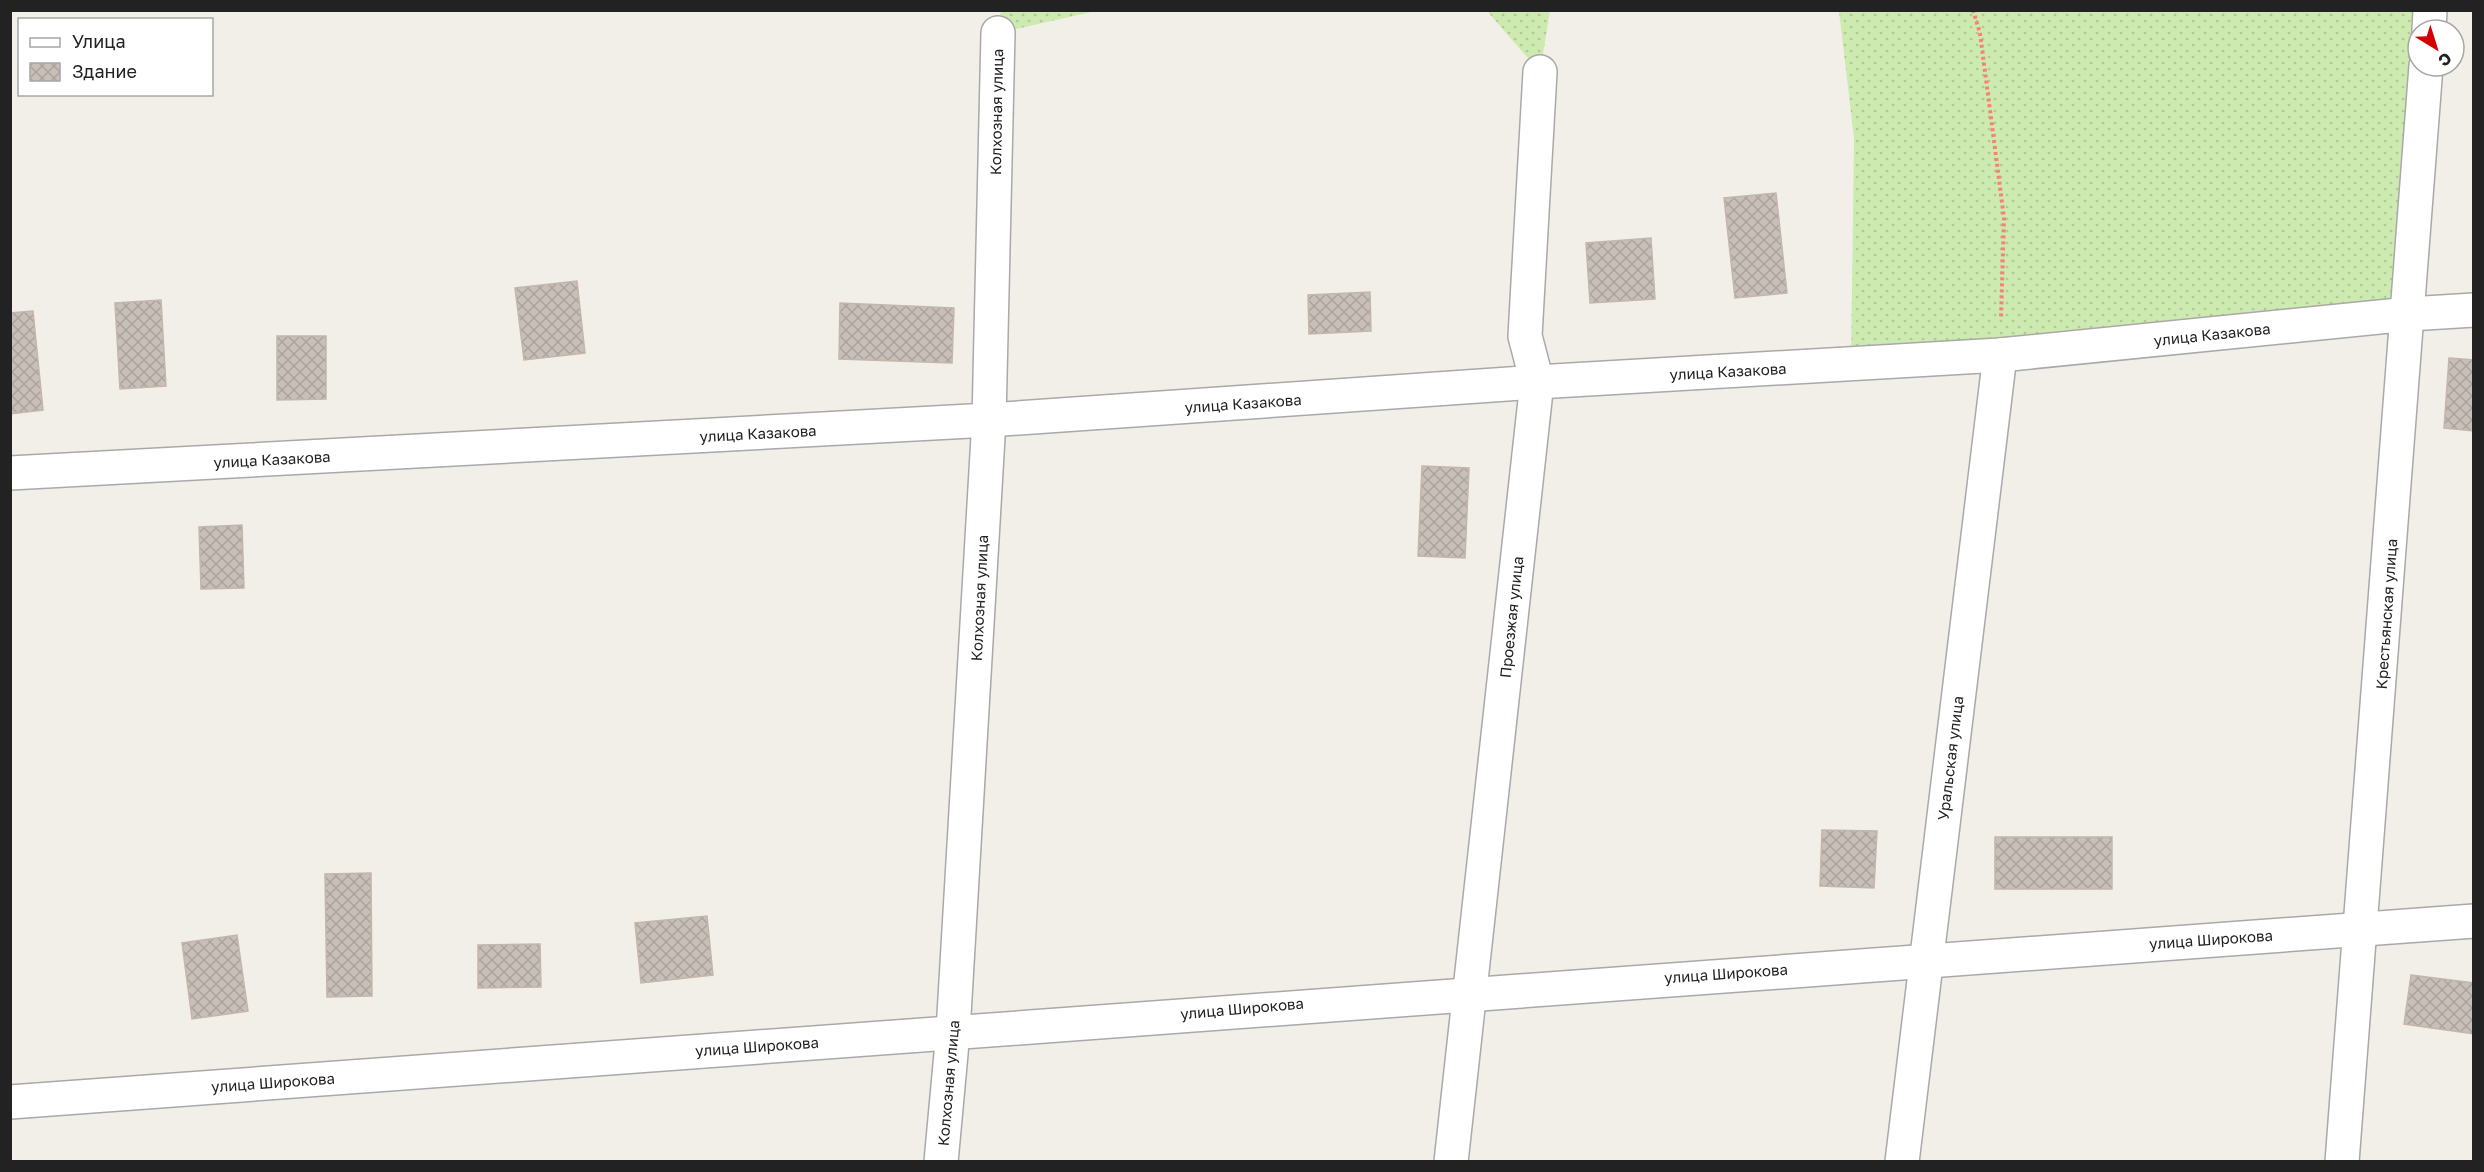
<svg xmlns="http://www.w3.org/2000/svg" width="2484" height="1172" font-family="'Golos Text',sans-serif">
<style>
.grass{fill:url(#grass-dots)}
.building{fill:url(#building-cross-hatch);stroke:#c4b6ab;stroke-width:1.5}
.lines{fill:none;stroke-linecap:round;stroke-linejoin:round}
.minor-casing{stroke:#a9a9a9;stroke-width:36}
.path{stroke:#fa8072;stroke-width:4;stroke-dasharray:3 3;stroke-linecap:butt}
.minor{stroke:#fff;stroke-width:33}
.labels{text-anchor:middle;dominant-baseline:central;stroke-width:6;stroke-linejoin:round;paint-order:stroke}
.street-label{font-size:15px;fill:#222;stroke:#fff}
</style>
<defs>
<pattern id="grass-dots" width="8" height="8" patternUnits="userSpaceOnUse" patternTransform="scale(1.5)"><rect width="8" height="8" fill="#cdebb0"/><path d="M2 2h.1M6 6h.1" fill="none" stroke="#b0c997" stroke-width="1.8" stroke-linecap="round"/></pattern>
<pattern id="building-cross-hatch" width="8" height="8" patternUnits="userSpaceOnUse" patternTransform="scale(1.5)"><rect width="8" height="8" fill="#c7bfb8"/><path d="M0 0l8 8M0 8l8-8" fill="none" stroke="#aba49e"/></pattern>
</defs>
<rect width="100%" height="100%" fill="#f2efe9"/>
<g class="grass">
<path d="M1001,11H1096L998,33Z"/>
<path d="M1487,11H1550L1540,72Z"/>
<path d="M1839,11H2430L2418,30L2409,314L1851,364L1854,138Z"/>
</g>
<g class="building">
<path d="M1776,193L1787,293L1735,298L1724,198Z"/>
<path d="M1651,238L1655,299L1590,303L1586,243Z"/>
<path d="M577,281L585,353L524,360L515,288Z"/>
<path d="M1370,292L1371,331L1309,334L1308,295Z"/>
<path d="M161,300L166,386L120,389L115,303Z"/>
<path d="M840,303L954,308L952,363L839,359Z"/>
<path d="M33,311L43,410L10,414V313Z"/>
<path d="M277,336H326V399L277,400Z"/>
<path d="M2449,358L2474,360V431L2444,428Z"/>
<path d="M1422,466L1469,468L1465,558L1418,556Z"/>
<path d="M242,525L244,588L201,589L199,527Z"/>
<path d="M1822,830L1877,831L1874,888L1820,886Z"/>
<rect x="1995" y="837" width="117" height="52"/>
<path d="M371,873L372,996L327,997L325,874Z"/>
<path d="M707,916L713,975L641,983L635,923Z"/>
<path d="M237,935L248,1011L192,1019L182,943Z"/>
<path d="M540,944L541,987L478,988V945Z"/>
<path d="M2411,975L2474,983V1034L2404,1024Z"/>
</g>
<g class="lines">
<defs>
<g id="minor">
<path d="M2429,30L2430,10"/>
<path d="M10,473L989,420L1537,382L2000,355L2409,314L2474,310"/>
<path d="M10,1102C831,1041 1652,975 2474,921"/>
<path d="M941,1162L953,1032L989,420L998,33"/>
<path d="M1451,1162L1537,382L1525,336L1540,72"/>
<path d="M1902,1162L2000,355"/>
<path d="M2342,1162L2426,66"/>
</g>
</defs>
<use href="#minor" class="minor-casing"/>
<path class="path" d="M1973,10L1980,33L2004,218L2001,319"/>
<use href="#minor" class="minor"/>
</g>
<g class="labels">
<g class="street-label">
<text transform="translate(996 112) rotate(-89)">Колхозная улица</text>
<text transform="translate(2212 334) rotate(-6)">улица Казакова</text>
<text transform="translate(1728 371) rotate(-3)">улица Казакова</text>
<text transform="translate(1243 403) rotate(-4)">улица Казакова</text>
<text transform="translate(758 433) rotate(-3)">улица Казакова</text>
<text transform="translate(272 459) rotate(-3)">улица Казакова</text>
<text transform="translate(979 598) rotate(-87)">Колхозная улица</text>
<text transform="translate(2386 614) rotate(-86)">Крестьянская улица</text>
<text transform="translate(1511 617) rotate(-84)">Проезжая улица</text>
<text transform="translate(1950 758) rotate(-83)">Уральская улица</text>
<text transform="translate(2211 939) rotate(-4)">улица Широкова</text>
<text transform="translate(1726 973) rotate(-4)">улица Широкова</text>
<text transform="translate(1242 1008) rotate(-5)">улица Широкова</text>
<text transform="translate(757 1046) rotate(-4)">улица Широкова</text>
<text transform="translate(273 1082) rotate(-4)">улица Широкова</text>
<text transform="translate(948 1083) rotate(-85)">Колхозная улица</text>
</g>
</g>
<rect width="2484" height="1172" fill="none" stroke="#222222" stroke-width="24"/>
<rect x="18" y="18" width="195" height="78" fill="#ffffff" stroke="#a7a7a7" stroke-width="1.5"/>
<rect x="30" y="38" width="30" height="9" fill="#ffffff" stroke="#a7a7a7" stroke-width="1.5"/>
<text x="72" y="48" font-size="18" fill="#222222">Улица</text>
<rect x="30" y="63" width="30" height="18" fill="url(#building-cross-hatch)" stroke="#a7a7a7" stroke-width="1.5"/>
<text x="72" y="78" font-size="18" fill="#222222">Здание</text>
<g transform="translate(2436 48) rotate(142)"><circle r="28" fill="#ffffff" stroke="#a7a7a7" stroke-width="1.5"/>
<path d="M0-4.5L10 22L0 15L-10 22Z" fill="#d40000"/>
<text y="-9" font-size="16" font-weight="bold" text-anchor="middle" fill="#222222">С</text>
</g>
</svg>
